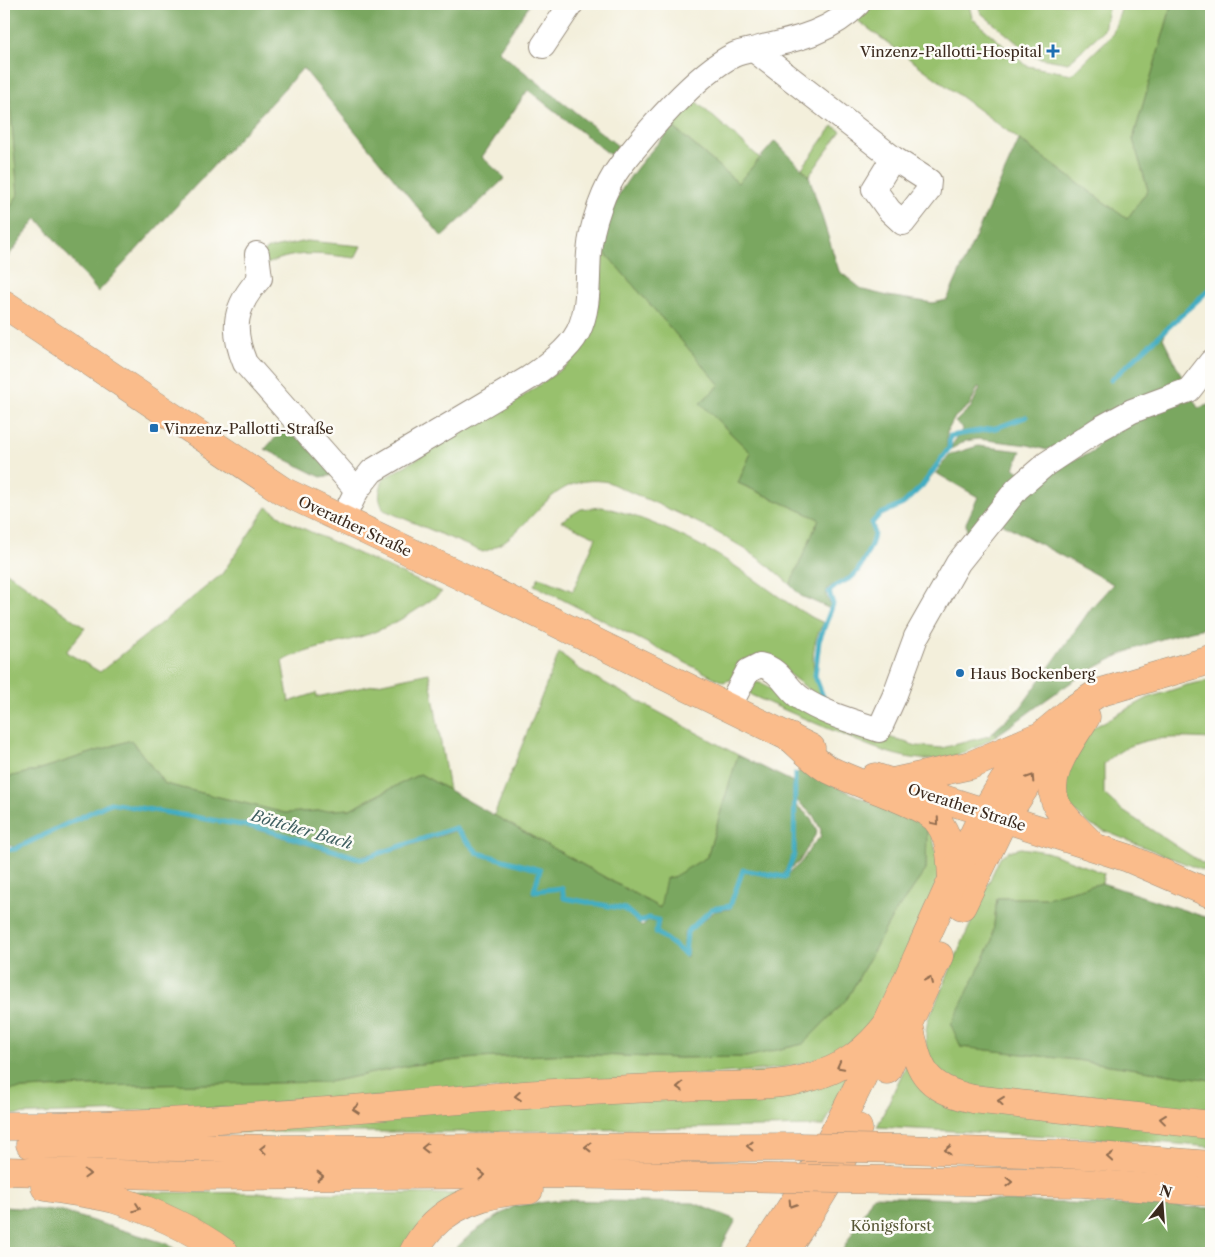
<svg xmlns="http://www.w3.org/2000/svg" width="1215" height="1257" font-family="'Libre Caslon Text',serif">
<style>
.green{fill:#98c16d;stroke:#6a7646}
.forest{fill:#7aa760;stroke:#5a683f}
.lines{fill:none;stroke-linecap:round;stroke-linejoin:round}
.stream{stroke:#43adc2;stroke-width:5}
.minor-casing{stroke:#978c7c;stroke-width:26}
.major-casing{stroke:#978c7c;stroke-width:29}
.highway-casing{stroke:#978c7c;stroke-width:29}
.minor{stroke:#fff;stroke-width:24}
.major{stroke:#fabc8b;stroke-width:28}
.highway{stroke:#fabc8b;stroke-width:28}
.highway-bridge-casing{stroke:#978c7c;stroke-width:29;stroke-linecap:butt}
.highway-bridge{stroke:#fabc8b;stroke-width:28}
.oneway{stroke:#916c4f}
.poi-dot{fill:#1f6fb2;stroke:#fdfcf7;stroke-width:2}
.labels{text-anchor:middle;dominant-baseline:central;stroke-width:5;stroke-linejoin:round;paint-order:stroke}
.poi-label{font-size:15px;fill:#3b2a1e;stroke:#fdfcf7;text-anchor:start}
.street-label{font-size:15px;fill:#3b2a1e;stroke:#fdfcf7}
.park-label{font-size:15px;fill:#575736;stroke:#fdfcf7}
.water-label{font-size:16px;font-style:italic;fill:#3e5e60;stroke:#fdfcf7}
</style>
<rect width="100%" height="100%" fill="#fdfcf7"/>
<filter id="ink" filterUnits="userSpaceOnUse"><feTurbulence type="fractalNoise" baseFrequency=".02" numOctaves="2"/><feDisplacementMap in="SourceGraphic" scale="10" xChannelSelector="R" yChannelSelector="G"/><feConvolveMatrix kernelMatrix="1 2 1 2 8 2 1 2 1" color-interpolation-filters="sRGB"/></filter>
<filter id="wash" filterUnits="userSpaceOnUse"><feTurbulence type="fractalNoise" baseFrequency=".0096" numOctaves="4" result="noise"/><feDisplacementMap in="SourceGraphic" scale="20" xChannelSelector="R" yChannelSelector="G"/><feGaussianBlur stdDeviation="1.12" result="paint"/><feColorMatrix in="noise" values="0 0 0 0 0 0 0 0 0 0 0 0 0 0 0 0 0 1.4 0 .05"/><feComposite in="paint" operator="in"/></filter>
<g filter="url(#wash)">
<rect width="100%" height="100%" fill="#f3efdb"/>
<g class="green">
<path d="M868,4H969L972,18L1027,66L1072,74L1112,35L1123,4H1172L1133,139L1148,190L1127,219L854,18Z"/>
<path d="M979,4H1109L1104,30L1068,63L1034,57L981,13Z"/>
<path d="M8,74L18,195L4,217V87Z"/>
<path d="M692,98L760,158L738,183L669,123Z"/>
<path d="M833,126L841,131L809,176L802,168Z"/>
<path d="M307,241L361,246L355,258C322,254 292,249 262,267L265,251L268,249Z"/>
<path d="M600,247L720,385L700,403L751,453L738,483L819,519L790,585C740,535 671,511 608,482C546,470 532,537 483,552L384,510C377,498 379,491 384,478L518,400L567,365L579,351L595,319L601,285Z"/>
<path d="M267,507L289,522L442,592C417,611 390,628 360,637C334,645 307,649 282,661L289,702L316,693L317,697L429,673L449,790L420,774L350,809L285,813L165,784L131,740L38,770L4,778V570L85,628L66,652L100,672L222,574Z"/>
<path d="M602,507C642,515 705,545 738,568C767,587 792,609 824,623C808,644 811,679 824,701L778,666L723,682L534,585L539,577L573,591L596,537L561,521L581,509Z"/>
<path d="M559,653L579,669L738,755L707,857L672,878L660,908L494,815Z"/>
<path d="M1211,680V739C1171,737 1134,734 1104,764V794L1123,811L1202,863L1211,864V874L1092,826L1062,801L1063,766L1087,731L1148,698L1187,685Z"/>
<path d="M751,681L764,684L779,696L782,685L838,721L917,746L942,748L989,736L994,731L997,735C938,775 898,759 839,733C809,721 780,708 751,695L748,689Z"/>
<path d="M927,828L931,829L941,874L878,1013C847,1058 802,1067 751,1071L223,1108L4,1115V1090L87,1086L329,1082L412,1065L477,1058L570,1054L678,1058L746,1057L803,1044L847,999L892,917L926,870Z"/>
<path d="M1021,848L1047,852L1104,873L1102,883L1046,898H997L992,942L968,991L961,1047L1076,1060L1211,1080V1111L972,1087C937,1076 919,1057 928,1020L1000,857L1009,851Z"/>
<path d="M909,1059L931,1089L1211,1129V1147L1144,1141L877,1127Z"/>
<path d="M855,1063L824,1126L463,1132H173Z"/>
<path d="M111,1192L467,1194L407,1253H239L212,1235Z"/>
</g>
<g class="forest">
<path d="M4,4H530L498,51L618,146L613,157L528,90L482,157L505,178L442,237L303,68L98,292L37,218L4,262V217L18,195L8,76L4,87Z"/>
<path d="M1172,4H1211V285L1168,329L1163,338L1186,385L1047,450L1028,445L978,439L966,441L949,450L963,428L955,422L971,407L980,388L978,387L970,405L955,417L947,432V450L944,457L930,479L906,504L873,520L871,544L857,572L828,588L826,595L833,610L801,596L790,585L819,519L738,483L751,453L700,403L720,385L600,247C608,197 640,162 673,127L738,183L775,141L809,176L839,271L863,290L888,296L933,303L947,300L1019,140L1127,219L1148,190L1133,139Z"/>
<path d="M1190,393L1198,408L1211,404V627C1158,636 1107,657 1063,688C1040,703 1020,720 997,735L994,731L1021,707L1092,607L1113,584L996,520L1016,496L1071,461L1093,452L1103,435Z"/>
<path d="M288,424L334,475L321,477L265,449Z"/>
<path d="M978,446L1021,451L1014,468L1024,475L968,546L966,523L978,497L936,473L949,455Z"/>
<path d="M131,740L165,784L285,813L350,809L420,774L660,908L666,878L673,877L707,857L738,755L793,782V853L783,876L742,869L728,907L713,909L684,932V952L658,933L660,920L648,917L642,924L625,908L565,897L563,886L535,891L541,869L479,852L455,828L360,857L257,827L108,802L14,847L9,845L8,847L15,851L110,805L255,829L361,861L455,831L478,855L538,871L532,893L560,889L562,899L624,910L642,927L648,920L658,923L656,934L687,957V933L715,911L730,909L743,872L786,879C789,870 797,868 802,861C808,853 811,844 820,838L821,830L813,815L795,799L796,775L800,770L873,803L905,812L927,828L926,870L892,917L847,999L803,1044L746,1057L678,1058L570,1054L477,1058L412,1065L329,1082L87,1086L4,1090V778L38,770Z"/>
<path d="M795,804L810,817L817,832L799,862L790,869L796,854Z"/>
<path d="M1102,883L1211,919V1080L1076,1060L961,1047L951,1025L992,942L997,898H1046Z"/>
<path d="M873,1196L1211,1208V1253H841Z"/>
<path d="M561,1200L694,1203L736,1220L718,1253H451L472,1233L514,1206Z"/>
<path d="M4,1207L60,1211L168,1244L180,1253H4Z"/>
</g>
<g class="lines">
<g class="stream">
<path d="M1111,380L1211,288"/>
<path d="M825,702L815,676L819,641L833,604L829,592C836,584 844,582 852,577C859,572 871,547 873,539C875,534 873,527 872,523L879,515L903,504L922,486L949,448L950,436L996,428L1026,417"/>
<path d="M4,850L15,849L110,803L260,828L362,859L455,828L478,853L540,870L534,891L562,888L564,898L625,909L640,922L648,918L658,920L656,932L685,954L687,932L712,909L730,906L743,870L785,877L794,855L795,775"/>
</g>
</g>
</g>
<g filter="url(#ink)">
<g class="lines">
<defs>
<g id="minor">
<path d="M543,46L571,4"/>
<path d="M754,50L893,158L874,189L889,210L903,223L928,191L929,181L893,158"/>
<path d="M257,254L260,278C234,306 231,329 245,363L357,490"/>
<path d="M342,520L357,490L372,471L529,378C546,366 568,351 578,332C590,308 587,279 589,253C591,226 604,187 621,165C647,132 697,73 734,55C743,51 754,50 763,47C799,39 832,31 858,4"/>
<path d="M729,707L748,671L760,665C781,669 786,689 802,699C825,714 853,721 879,730L894,697L916,637L958,563L1017,489L1046,464L1099,429L1132,411L1189,390L1211,362"/>
</g>
<g id="major">
<path d="M4,304L283,491L461,576L811,748"/>
<path d="M1086,717C1071,742 1040,779 1059,809C1068,822 1082,834 1093,846"/>
<path d="M875,777L1128,858L1211,894"/>
<path d="M893,782L971,765L1035,738"/>
<path d="M984,813L1003,782L1041,736L1072,710L1098,693L1211,660"/>
<path d="M1004,819L1050,750"/>
</g>
<g id="highway">
<path d="M790,737C802,748 815,762 828,769C853,783 920,802 936,819C951,836 951,859 952,881"/>
<path d="M962,906L1004,819"/>
<path d="M909,1024C919,1071 923,1087 973,1099L1211,1125"/>
<path d="M887,1070L939,956"/>
<path d="M4,1126C188,1128 370,1105 554,1093C604,1090 654,1088 704,1086C738,1085 775,1087 808,1078C844,1069 867,1051 889,1022"/>
<path d="M30,1144L275,1149L799,1147"/>
<path d="M902,1149L1085,1155L1211,1165"/>
<path d="M4,1171L194,1176L549,1174L780,1178"/>
<path d="M890,1180L1082,1183L1211,1192"/>
<path d="M45,1187C67,1191 91,1193 114,1199C153,1211 192,1229 225,1253"/>
<path d="M413,1253C436,1207 481,1192 529,1190"/>
<path d="M760,1253C858,1119 910,960 984,813"/>
<path d="M783,1253C811,1213 837,1172 858,1128"/>
</g>
</defs>
<use href="#minor" class="minor-casing"/>
<use href="#major" class="major-casing"/>
<use href="#highway" class="highway-casing"/>
<use href="#minor" class="minor"/>
<use href="#major" class="major"/>
<use href="#highway" class="highway"/>
<defs>
<g id="highway-bridge">
<path d="M799,1147L902,1149"/>
<path d="M780,1178L890,1180"/>
</g>
</defs>
<use href="#highway-bridge" class="highway-bridge-casing"/>
<use href="#highway-bridge" class="highway-bridge"/>
</g>
<defs><path id="oneway-chevron" d="M-2-3.5L2.5 0L-2 3.5" fill="none" stroke-width="1.6" stroke-linecap="round" stroke-linejoin="round" transform="scale(1.25)"/></defs>
<g class="oneway">
<use href="#oneway-chevron" transform="translate(1031 778) rotate(-57)"/>
<use href="#oneway-chevron" transform="translate(936 822) rotate(50)"/>
<use href="#oneway-chevron" transform="translate(929 980) rotate(-66)"/>
<use href="#oneway-chevron" transform="translate(840 1066) rotate(152)"/>
<use href="#oneway-chevron" transform="translate(680 1087) rotate(178)"/>
<use href="#oneway-chevron" transform="translate(518 1096) rotate(176)"/>
<use href="#oneway-chevron" transform="translate(1001 1101) rotate(-174)"/>
<use href="#oneway-chevron" transform="translate(356 1109) rotate(175)"/>
<use href="#oneway-chevron" transform="translate(1163 1119) rotate(-173)"/>
<use href="#oneway-chevron" transform="translate(750 1146) rotate(-179)"/>
<use href="#oneway-chevron" transform="translate(588 1147) rotate(180)"/>
<use href="#oneway-chevron" transform="translate(425 1148) rotate(179)"/>
<use href="#oneway-chevron" transform="translate(263 1149) rotate(-180)"/>
<use href="#oneway-chevron" transform="translate(948 1150) rotate(-179)"/>
<use href="#oneway-chevron" transform="translate(1110 1157) rotate(-176)"/>
<use href="#oneway-chevron" transform="translate(87 1174) rotate(2)"/>
<use href="#oneway-chevron" transform="translate(482 1175) rotate(-1)"/>
<use href="#oneway-chevron" transform="translate(320 1176)"/>
<use href="#oneway-chevron" transform="translate(1009 1182) rotate(1)"/>
<use href="#oneway-chevron" transform="translate(792 1204) rotate(122)"/>
<use href="#oneway-chevron" transform="translate(137 1208) rotate(20)"/>
</g>
</g>
<g class="poi-dot">
<path d="M1050.5 43.5h5v5h5v5h-5v5h-5v-5h-5v-5h5z"/>
<rect x="149" y="423" width="10" height="10" rx="2.5"/>
<circle cx="960" cy="673" r="5"/>
</g>
<g class="labels">
<g class="poi-label">
<text x="1042" y="51" text-anchor="end">Vinzenz-Pallotti-Hospital</text>
<text x="164" y="428">Vinzenz-Pallotti-Straße</text>
<text x="970" y="673">Haus Bockenberg</text>
</g>
<g class="street-label">
<text transform="translate(355 526) rotate(25)">Overather Straße</text>
<text transform="translate(967 807) rotate(18)">Overather Straße</text>
</g>
<g class="park-label">
<text x="891" y="1225">Königsforst</text>
</g>
<g class="water-label">
<text transform="translate(302 829) rotate(16)">Böttcher Bach</text>
</g>
</g>
<rect width="1215" height="1257" fill="none" stroke="#fdfcf7" stroke-width="20"/>
<g transform="translate(1162 1204) rotate(17)" stroke="#fdfcf7" stroke-width="4" paint-order="stroke">
<path d="M0-4L9 19L0 12L-9 19Z" fill="#3b2a1e"/>
<text y="-8" font-size="14" font-weight="bold" text-anchor="middle" fill="#3b2a1e">N</text>
</g>
</svg>
